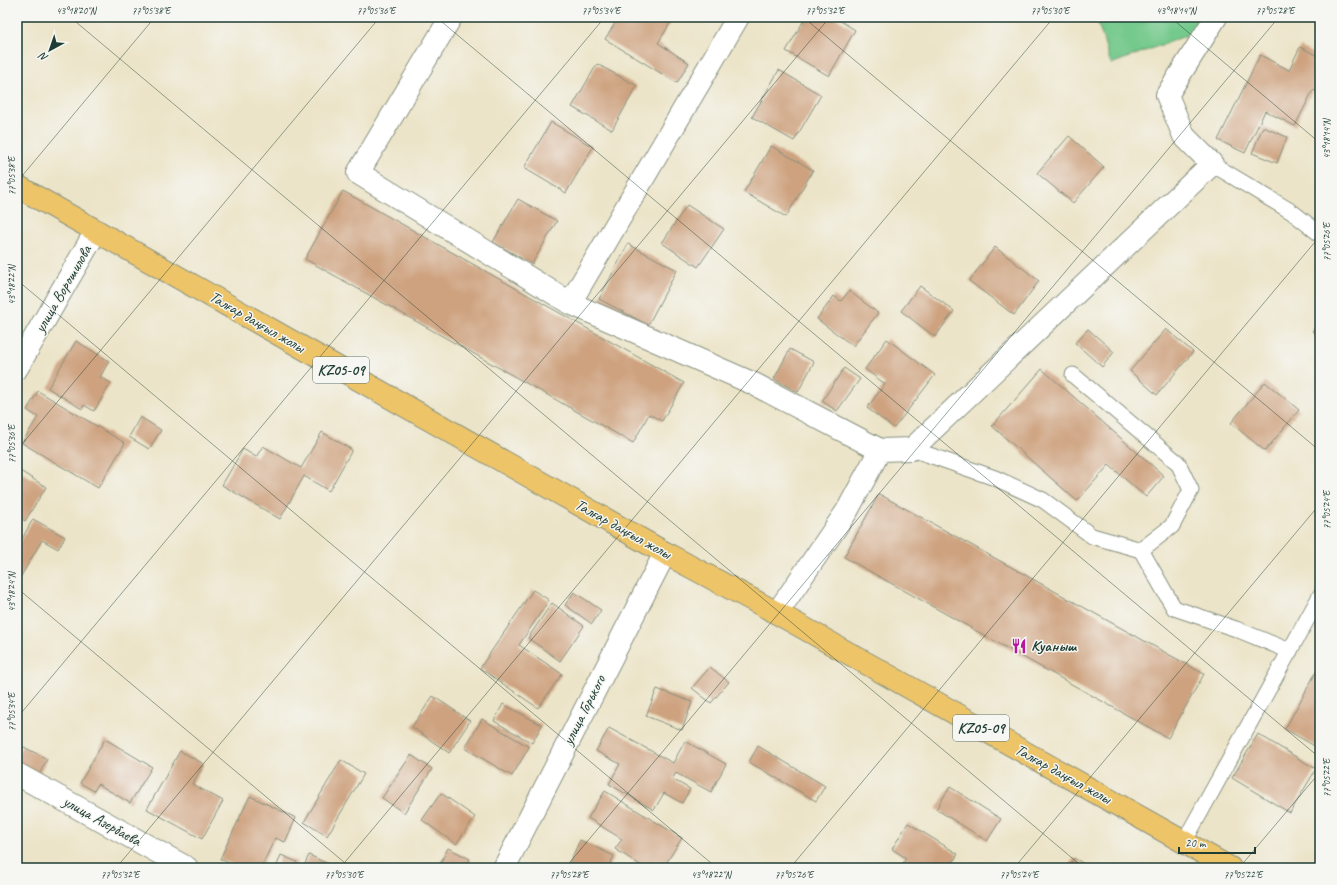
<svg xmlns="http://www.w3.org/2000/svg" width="1337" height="885" font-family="Caveat,sans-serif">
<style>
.green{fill:#75c98c;stroke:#4a8360}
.building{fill:#cea27f}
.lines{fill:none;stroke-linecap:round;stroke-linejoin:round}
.lane-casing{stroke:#86907e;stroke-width:17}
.street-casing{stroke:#86907e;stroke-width:24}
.primary-casing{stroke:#86907e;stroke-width:24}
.lane{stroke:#fff;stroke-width:15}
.street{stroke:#fff;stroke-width:22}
.primary{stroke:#eec469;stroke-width:22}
.ticks{fill:none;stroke:#1f3d34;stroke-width:1;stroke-opacity:0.45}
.labels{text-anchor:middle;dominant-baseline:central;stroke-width:3;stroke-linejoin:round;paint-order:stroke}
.shield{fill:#f6f6f2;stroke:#60746d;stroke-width:1}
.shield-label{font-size:15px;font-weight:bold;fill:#1f3d34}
.street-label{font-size:16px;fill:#1f3d34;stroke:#f6f6f2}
.poi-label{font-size:16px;font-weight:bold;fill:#1f3d34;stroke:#f6f6f2;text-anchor:start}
.neatline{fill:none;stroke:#1f3d34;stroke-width:1.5}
.ticks-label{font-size:10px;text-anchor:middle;fill:#1f3d34}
</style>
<rect width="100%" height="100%" fill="#f6f6f2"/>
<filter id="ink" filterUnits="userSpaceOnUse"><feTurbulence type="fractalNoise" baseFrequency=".025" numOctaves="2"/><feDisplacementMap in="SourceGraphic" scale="8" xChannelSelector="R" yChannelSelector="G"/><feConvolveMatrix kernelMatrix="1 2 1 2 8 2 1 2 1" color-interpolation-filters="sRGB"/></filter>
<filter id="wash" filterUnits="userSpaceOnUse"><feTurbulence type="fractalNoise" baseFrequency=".012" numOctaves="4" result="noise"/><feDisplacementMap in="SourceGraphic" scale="16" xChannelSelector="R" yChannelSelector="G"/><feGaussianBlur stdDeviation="0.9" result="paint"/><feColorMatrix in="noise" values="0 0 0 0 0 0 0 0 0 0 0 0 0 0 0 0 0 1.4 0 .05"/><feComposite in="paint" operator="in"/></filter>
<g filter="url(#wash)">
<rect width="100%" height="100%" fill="#ece4c8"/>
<path class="green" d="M1096,17H1235L1111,64Z"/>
<g id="blocks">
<g class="building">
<path d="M619,17H674L658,43L689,63L677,83L605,39Z"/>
<path d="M806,17H834L855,30L829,76L786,51Z"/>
<path d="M1300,47L1320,57V93L1313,90L1295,126L1265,111L1245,153L1218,140L1260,55L1289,70Z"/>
<path d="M597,64L637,86L612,130L572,107Z"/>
<path d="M779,70L821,95L794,141L752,117Z"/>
<path d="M551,122L593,147L566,193L524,168Z"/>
<path d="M1263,127L1287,137L1277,163L1252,153Z"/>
<path d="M1069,136L1104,167L1073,203L1037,173Z"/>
<path d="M771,146L813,170L786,217L744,192Z"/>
<path d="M343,191L684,383L662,421L649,414L633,443L305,259Z"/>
<path d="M518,199L557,221L532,264L493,242Z"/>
<path d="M687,205L724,229L698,267L662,243Z"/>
<path d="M628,244L677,270L648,325L599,299Z"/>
<path d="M995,247L1039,281L1014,315L969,281Z"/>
<path d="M920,286L954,311L935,337L901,311Z"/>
<path d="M849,291L878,313L853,346L817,319L834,296L841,301Z"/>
<path d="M1320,322V338L1312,331Z"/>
<path d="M1088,329L1114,352L1102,367L1075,343Z"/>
<path d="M1166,329L1193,352L1157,395L1130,371Z"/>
<path d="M887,339L935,375L894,428L867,408L885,384L865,369Z"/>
<path d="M76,341L109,361L100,377L111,383L94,411L84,405L82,409L48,388Z"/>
<path d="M790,349L814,362L798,392L774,379Z"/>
<path d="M844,368L860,379L837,411L822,401Z"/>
<path d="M1042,369L1164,476L1146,497L1109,465L1077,501L992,426Z"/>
<path d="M1265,382L1299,410L1265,451L1231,423Z"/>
<path d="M38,391L125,443L98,488L22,443L38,417L27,410Z"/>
<path d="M140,417L161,430L149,449L129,437Z"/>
<path d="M322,432L352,450L329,491L304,476L280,519L222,485L243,449L256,457L263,446L301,468Z"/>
<path d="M17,469L46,487L25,521L17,516Z"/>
<path d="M879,494L1204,674L1168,738L844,557Z"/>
<path d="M33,519L65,537L58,549L42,540L17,583V548Z"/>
<path d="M533,590L549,600L519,645L562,674L538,708L480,668Z"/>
<path d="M574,592L601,610L592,624L565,605Z"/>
<path d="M552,603L584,626L560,661L528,638Z"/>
<path d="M1320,665V749L1285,729Z"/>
<path d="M710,667L729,682L711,703L692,688Z"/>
<path d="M657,689L692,702L682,730L646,716Z"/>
<path d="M433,696L470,721L449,753L412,727Z"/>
<path d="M503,704L542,725L532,743L494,721Z"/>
<path d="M482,719L529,747L512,776L465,748Z"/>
<path d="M609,728L673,763L685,741L726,764L711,792L676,773L672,779L690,789L682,803L664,793L654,810L609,784L620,764L596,751Z"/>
<path d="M1258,734L1316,769L1290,813L1232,778Z"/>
<path d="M105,739L152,767L130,803L98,784L94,791L80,783Z"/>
<path d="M22,746L47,759L36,781L17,771V755Z"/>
<path d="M758,746L825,786L816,801L749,762Z"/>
<path d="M180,751L204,764L192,784L223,801L202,839L147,809Z"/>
<path d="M411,755L432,769L404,813L382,798Z"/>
<path d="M341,760L364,774L327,836L304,822Z"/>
<path d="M950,787L1001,819L987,841L936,809Z"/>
<path d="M605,791L682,838L663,868H645L615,849L622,839L588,818Z"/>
<path d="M441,793L475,817L456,844L422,820Z"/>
<path d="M250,796L296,818L285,842L275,838L261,868H240L220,859Z"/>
<path d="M908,823L958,854L949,868H903L901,867L906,858L892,849Z"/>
<path d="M580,840L614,856L608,868H567Z"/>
<path d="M448,848L470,859L466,868H438Z"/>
<path d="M281,855L297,862L295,868H276Z"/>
<path d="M309,855L337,868H303Z"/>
<path d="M1074,858L1091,868H1067Z"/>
</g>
</g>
</g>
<g filter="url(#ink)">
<use href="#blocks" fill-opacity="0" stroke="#86907e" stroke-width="1"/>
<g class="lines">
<defs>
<g id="lane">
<path d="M1212,164L1292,212L1320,234"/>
<path d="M1073,375L1178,463L1191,490L1172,526L1141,550L1174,608L1236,629L1290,651"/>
<path d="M912,449L995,478L1043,500L1092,536L1141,550"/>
<path d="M1184,842L1320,596"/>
</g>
<g id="street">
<path d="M451,17L358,173L570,303"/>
<path d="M738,17L570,303L754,384L880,450"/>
<path d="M17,368L96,231"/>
<path d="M777,613L847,511L880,450L912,449L1212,164L1184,136L1167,95L1216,17"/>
<path d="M17,774L187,868"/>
<path d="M504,868L665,553"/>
</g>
<path id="primary" d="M17,186L665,553L777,613L1230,868"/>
</defs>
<use href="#lane" class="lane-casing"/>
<use href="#street" class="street-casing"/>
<use href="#primary" class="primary-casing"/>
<use href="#lane" class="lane"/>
<use href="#street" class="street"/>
<use href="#primary" class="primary"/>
</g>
</g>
<path class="ticks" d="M70,17L1084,868M436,17L1320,758M803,17L1320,451M1170,17L1320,143M17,182L155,17M17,280L717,868M17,450L380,17M17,588L351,868M17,718L605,17M116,868L830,17M340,868L1054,17M565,868L1279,17M790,868L1320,236M1014,868L1320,504M1239,868L1320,772"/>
<defs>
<symbol id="restaurant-bare" viewBox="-9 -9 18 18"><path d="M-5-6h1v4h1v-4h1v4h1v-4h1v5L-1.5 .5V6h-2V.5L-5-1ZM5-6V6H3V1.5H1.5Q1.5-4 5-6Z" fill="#b5179e" stroke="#f6f6f2" stroke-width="2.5" paint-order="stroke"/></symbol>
</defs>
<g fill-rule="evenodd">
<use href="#restaurant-bare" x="1008" y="635" width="22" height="22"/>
</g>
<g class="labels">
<g class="shield">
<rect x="313" y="357" width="56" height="26" rx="3"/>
<rect x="953" y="715" width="56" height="26" rx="3"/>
</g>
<g class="shield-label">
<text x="341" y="370">KZ05-09</text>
<text x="981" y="728">KZ05-09</text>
</g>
<g class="street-label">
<text transform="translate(63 289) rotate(-60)">улица Ворошилова</text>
<text transform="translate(257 322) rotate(30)">Талғар даңғыл жолы</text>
<text transform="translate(623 529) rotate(29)">Талғар даңғыл жолы</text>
<text transform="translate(584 710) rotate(-63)">улица Горького</text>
<text transform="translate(1063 774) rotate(29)">Талғар даңғыл жолы</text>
<text transform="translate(102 821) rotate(29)">улица Азербаева</text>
</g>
<g class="poi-label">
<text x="1031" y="646">Куаныш</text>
</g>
</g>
<rect width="1337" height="885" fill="none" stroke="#f6f6f2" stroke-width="44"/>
<g transform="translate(50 50) rotate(220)" stroke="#f6f6f2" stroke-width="3" paint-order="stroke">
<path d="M0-3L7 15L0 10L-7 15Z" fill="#1f3d34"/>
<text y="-6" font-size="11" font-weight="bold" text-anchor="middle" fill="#1f3d34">N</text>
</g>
<path d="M1179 847v6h76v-6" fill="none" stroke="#1f3d34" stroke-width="2"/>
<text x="1185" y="847" font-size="12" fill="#1f3d34" stroke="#f6f6f2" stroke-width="3" paint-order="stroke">20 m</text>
<rect x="22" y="22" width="1293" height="841" class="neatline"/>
<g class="ticks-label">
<text x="76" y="14">43°18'20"N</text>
<text x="151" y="14">77°05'38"E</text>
<text x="376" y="14">77°05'36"E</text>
<text x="601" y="14">77°05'34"E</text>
<text x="825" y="14">77°05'32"E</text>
<text x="1050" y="14">77°05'30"E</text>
<text x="1176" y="14">43°18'14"N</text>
<text x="1275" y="14">77°05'28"E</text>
<text transform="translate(1326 139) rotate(-90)" y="4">43°18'14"N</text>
<text transform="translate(11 176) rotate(-90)" y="4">77°05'38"E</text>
<text transform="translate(1326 242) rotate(-90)" y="4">77°05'26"E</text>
<text transform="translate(11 285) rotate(-90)" y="4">43°18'22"N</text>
<text transform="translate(11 444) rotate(-90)" y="4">77°05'36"E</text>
<text transform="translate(1326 510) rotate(-90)" y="4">77°05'24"E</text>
<text transform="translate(11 592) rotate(-90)" y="4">43°18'24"N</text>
<text transform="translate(11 712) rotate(-90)" y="4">77°05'34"E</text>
<text transform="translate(1326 778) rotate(-90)" y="4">77°05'22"E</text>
<text x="120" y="878">77°05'32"E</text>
<text x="344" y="878">77°05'30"E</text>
<text x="569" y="878">77°05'28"E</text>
<text x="711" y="878">43°18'22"N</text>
<text x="794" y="878">77°05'26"E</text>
<text x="1019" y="878">77°05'24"E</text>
<text x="1243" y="878">77°05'22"E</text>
</g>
</svg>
